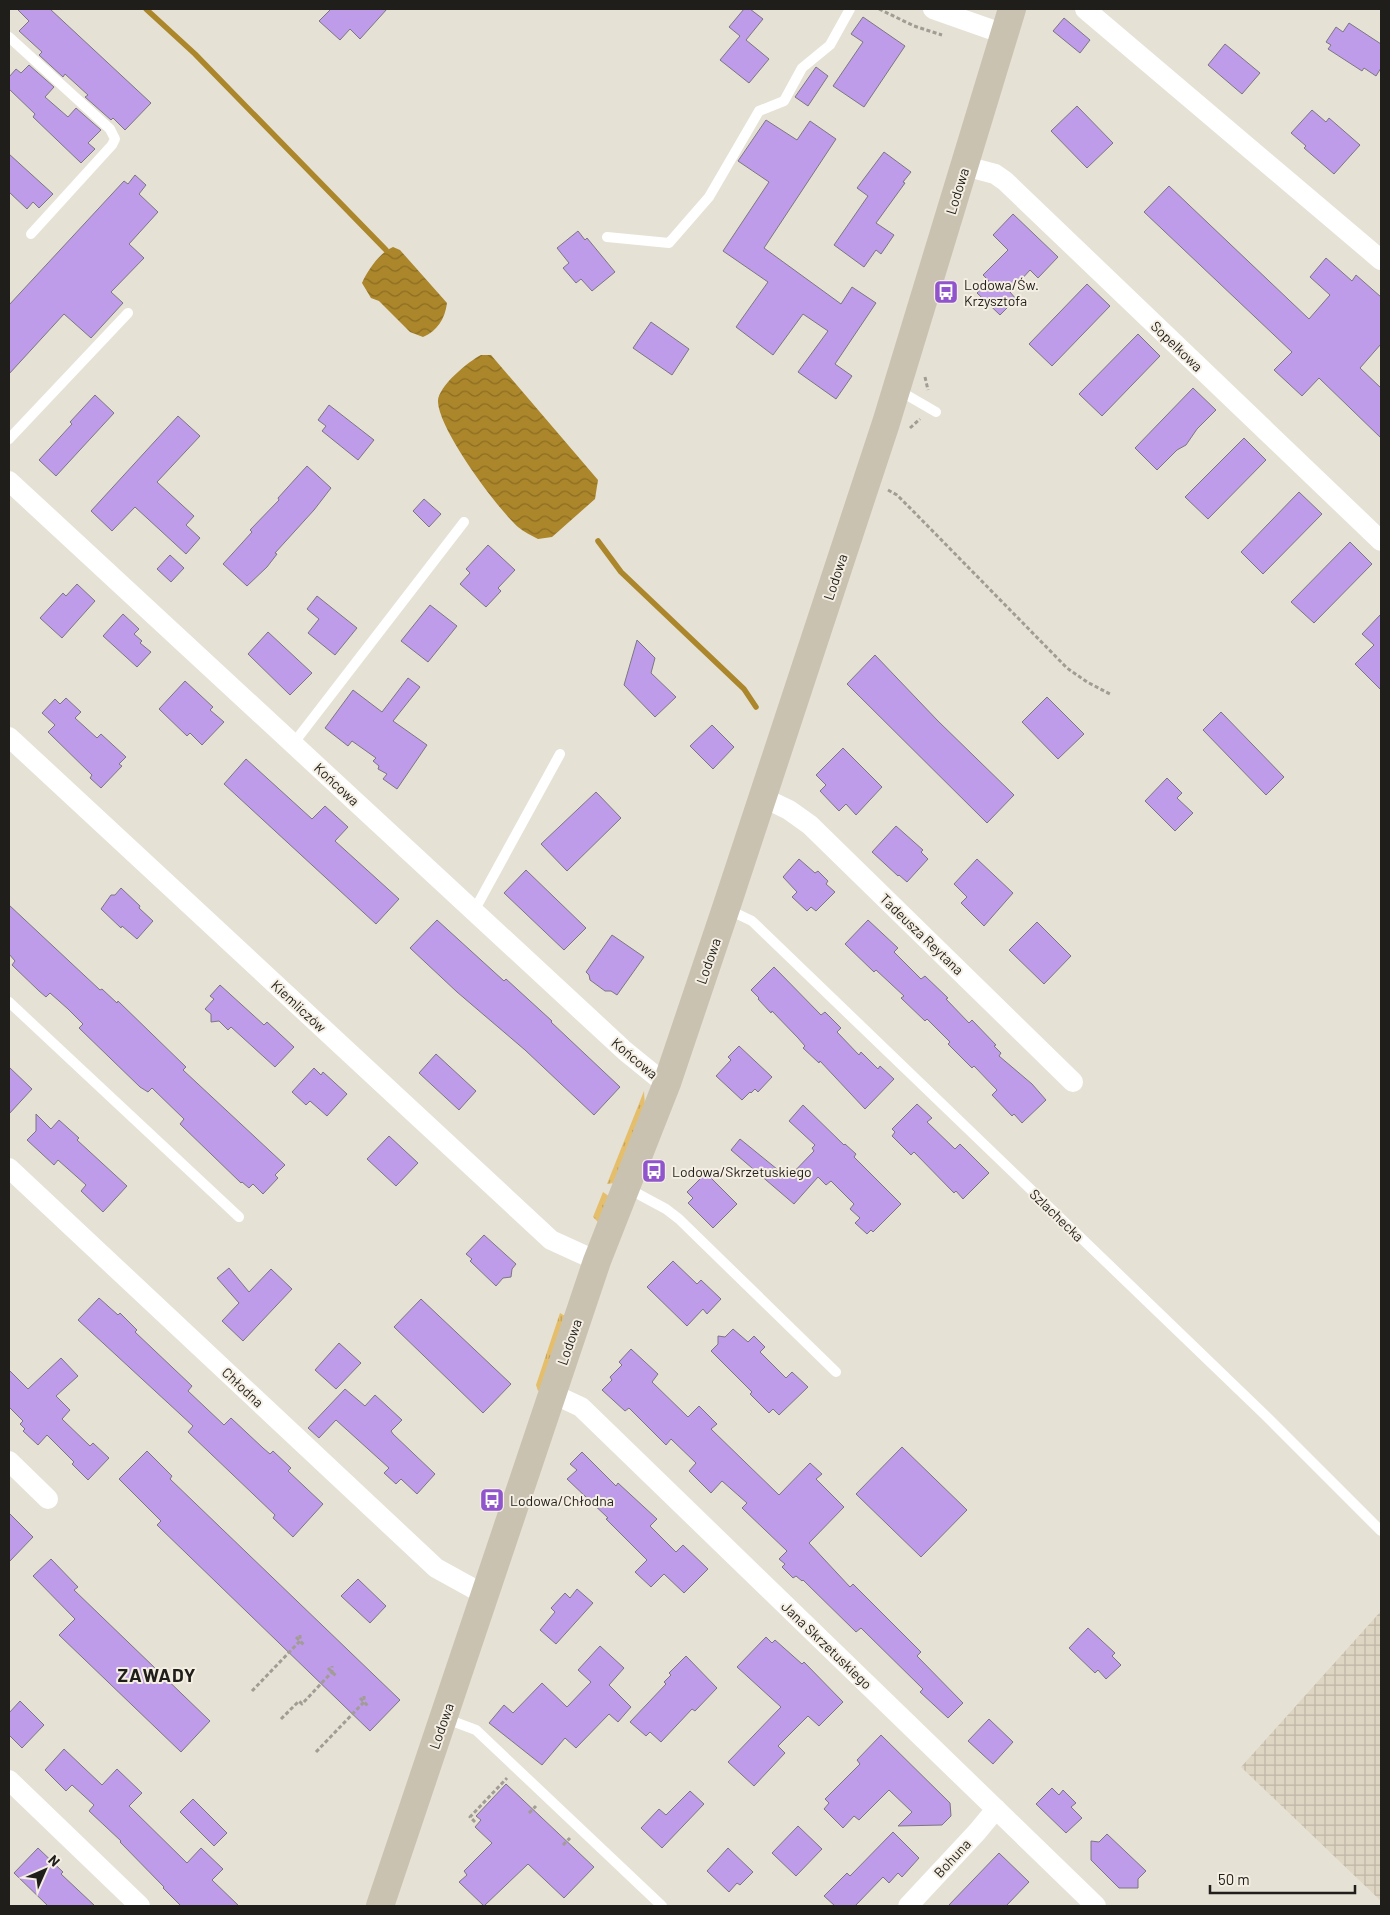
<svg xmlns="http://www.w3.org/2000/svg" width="1390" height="1915" font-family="Barlow,sans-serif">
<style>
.industrial{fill:url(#industrial-grid)}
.grass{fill:url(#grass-tufts)}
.water{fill:url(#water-waves)}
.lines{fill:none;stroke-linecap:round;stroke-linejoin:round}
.stream{stroke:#ab862a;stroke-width:5.5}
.building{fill:#be9ce9;stroke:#7b7781}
.path{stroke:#a19d94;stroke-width:3;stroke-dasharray:4 2.5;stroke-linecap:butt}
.lane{stroke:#fff;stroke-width:10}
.street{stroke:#fff;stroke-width:20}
.secondary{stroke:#cac2b1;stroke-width:28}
.labels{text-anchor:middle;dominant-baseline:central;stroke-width:4;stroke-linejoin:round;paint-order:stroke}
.street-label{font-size:14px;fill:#201e1a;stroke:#f4eee3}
.poi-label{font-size:14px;fill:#201e1a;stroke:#f4eee3;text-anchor:start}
.district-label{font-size:19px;font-weight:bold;letter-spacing:1px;fill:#201e1a;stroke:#f4eee3}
</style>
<defs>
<pattern id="industrial-grid" width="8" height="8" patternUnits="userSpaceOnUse" patternTransform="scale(1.25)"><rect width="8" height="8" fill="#ded5c3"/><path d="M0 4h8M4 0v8" fill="none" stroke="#beb6a7"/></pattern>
<pattern id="grass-tufts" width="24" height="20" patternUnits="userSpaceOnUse" patternTransform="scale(1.25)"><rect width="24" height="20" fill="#e4be6b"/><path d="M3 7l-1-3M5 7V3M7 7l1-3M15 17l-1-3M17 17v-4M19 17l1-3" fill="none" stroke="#c3a35c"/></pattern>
<pattern id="water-waves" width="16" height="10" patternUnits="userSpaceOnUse" patternTransform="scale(1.25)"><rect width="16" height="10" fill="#ab862a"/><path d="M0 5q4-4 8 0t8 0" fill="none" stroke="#8b6d23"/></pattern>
</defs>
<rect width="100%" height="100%" fill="#e6e1d5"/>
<path class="industrial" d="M1381,1611V1901L1241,1767Z"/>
<g class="grass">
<path d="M644,1091L645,1106L615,1183L607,1184Z"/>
<path d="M603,1192L610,1197L599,1223L593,1217Z"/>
<path d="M560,1313L565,1316L540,1390L538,1391L536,1385Z"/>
</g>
<g class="water">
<path d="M393,247L400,250L447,303C445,319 437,331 423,337L410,332L379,301L371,298L362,283C368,270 379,253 393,247Z"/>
<path d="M481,355H491L598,480L595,499L552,537L538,539C531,535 524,532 518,527C497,508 439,430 438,402C437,387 469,361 481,355Z"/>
</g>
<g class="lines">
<g class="stream">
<path d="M146,9L195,54L386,250"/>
<path d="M598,541L621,572L744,689L756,707"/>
</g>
</g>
<g class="building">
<path d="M17,9H50L151,103L125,130L113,118L111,120L85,97L88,95L65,74L63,77L39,55L42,52L19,31L29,21Z"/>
<path d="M331,9H387L360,39L350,29L340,40L319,21Z"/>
<path d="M744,9H750L763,19L746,40L769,59L749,83L720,60L740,36L729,27Z"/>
<path d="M863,17L905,46L864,107L833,86L863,42L851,34Z"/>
<path d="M1064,18L1090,40L1080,53L1053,31Z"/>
<path d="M1349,23L1381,44V68L1376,76L1364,68L1362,71L1328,49L1331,45L1326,42L1336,27L1343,32Z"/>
<path d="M1225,44L1260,73L1242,94L1208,65Z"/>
<path d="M29,65L54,87L45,97L68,117L76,108L101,130L88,143L95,149L81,163L33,117L35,114L9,89V77L16,69L21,73Z"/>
<path d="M816,67L828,76L808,106L795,97Z"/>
<path d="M1077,106L1113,143L1087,168L1051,131Z"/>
<path d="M1312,110L1326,122L1329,118L1360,145L1334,174L1304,148L1306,146L1291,133Z"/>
<path d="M766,120L797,140L810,121L836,139L764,248L841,304L852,287L876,303L835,364L852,376L836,399L798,372L828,331L803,314L773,355L736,327L768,282L723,251L769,182L738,161Z"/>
<path d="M884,152L911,172L903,182L905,183L876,223L894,235L881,254L876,250L864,267L834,245L868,196L857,188Z"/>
<path d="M9,154L53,194L39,208L33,202L27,209L9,192Z"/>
<path d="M135,175L146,185L139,194L158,212L129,244L144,258L111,292L123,303L91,338L64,314L9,374V305L124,181L128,184Z"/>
<path d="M1169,186L1309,319L1330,295L1310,277L1326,258L1352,281L1356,275L1381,297V344L1360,368L1381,388V438L1319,378L1302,396L1274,370L1292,352L1144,212Z"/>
<path d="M1013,214L1058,257L1038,278L1030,270L1010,292L1016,299L1000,315L977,293L989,281L983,275L1008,250L993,235Z"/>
<path d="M578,231L585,240L587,238L615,272L592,291L581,279L576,283L563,268L569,263L557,248Z"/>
<path d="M1087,284L1110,306L1052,366L1029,344Z"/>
<path d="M651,322L689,349L672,375L633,348Z"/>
<path d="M1138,334L1160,356L1102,416L1079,394Z"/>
<path d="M1193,388L1216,410L1197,429L1186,445L1177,450L1157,470L1135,448Z"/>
<path d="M95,395L114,413L56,476L39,460L72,424L70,422Z"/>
<path d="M329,405L374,440L358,460L322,431L326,426L318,420Z"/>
<path d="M178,416L200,436L157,482L194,516L186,525L200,538L186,554L135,507L112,531L91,511Z"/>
<path d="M1244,438L1266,460L1208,519L1185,497Z"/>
<path d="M307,466L331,488L314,510L275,553L277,554L267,567L247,586L223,564L252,532L250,530L279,500L278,498Z"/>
<path d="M1299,492L1322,514L1263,574L1241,552Z"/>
<path d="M424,499L441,514L429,527L413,511Z"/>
<path d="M1350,542L1372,564L1314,623L1291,602Z"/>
<path d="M488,545L515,570L498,588L501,591L486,607L460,584L470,573L466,569Z"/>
<path d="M170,555L184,568L171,582L157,569Z"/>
<path d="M77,584L95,601L62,638L40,618L63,593L66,596Z"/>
<path d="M317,596L357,628L335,655L308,633L319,619L307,609Z"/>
<path d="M430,605L457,626L428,662L401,641Z"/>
<path d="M123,614L139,629L134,634L142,641L140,643L151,652L137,667L103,636Z"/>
<path d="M1381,614V690L1355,664L1374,645L1362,634Z"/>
<path d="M268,632L312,673L290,695L248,654Z"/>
<path d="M637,640L655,658L651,673L676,697L655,717L624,685Z"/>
<path d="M875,655L938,721L1014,795L987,823L847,684Z"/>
<path d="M408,678L420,687L393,721L427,745L397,789L383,779L387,774L378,769L379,766L373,761L376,758L352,741L348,746L325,728L353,690L382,712Z"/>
<path d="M185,681L213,707L210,710L224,722L202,745L190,733L187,736L159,709Z"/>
<path d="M1047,697L1084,734L1058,759L1022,722Z"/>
<path d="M66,698L81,712L75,718L97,738L101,734L126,757L119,764L122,766L101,788L90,778L92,775L48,732L55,725L42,713L55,699L60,704Z"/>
<path d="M1221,712L1284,777L1266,795L1203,730Z"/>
<path d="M712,725L734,747L713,769L690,746Z"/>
<path d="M843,748L882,787L856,815L846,804L839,811L820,791L826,785L816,775Z"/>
<path d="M246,759L312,819L325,806L348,827L335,841L399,899L376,924L224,784Z"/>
<path d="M1167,778L1182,793L1177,798L1193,813L1175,831L1145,801Z"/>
<path d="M596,792L621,818L567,871L541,844Z"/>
<path d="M896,826L923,850L921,852L928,859L907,882L899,875L898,876L872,852Z"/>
<path d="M799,859L815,873L818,871L828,881L826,884L835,892L816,911L811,907L807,911L792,897L797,892L783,877Z"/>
<path d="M977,859L1013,893L984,926L961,903L967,897L954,884Z"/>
<path d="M526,870L586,928L564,950L504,893Z"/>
<path d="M121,888L140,906L139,908L153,921L137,939L122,926L121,928L101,909L111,895H115Z"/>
<path d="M9,905L100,990L102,989L117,1003L118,1001L186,1067L183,1070L285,1165L275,1175L278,1178L263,1194L253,1184L249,1188L242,1182L241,1183L180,1124L184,1119L152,1088L148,1092L140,1087L79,1028L83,1024L68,1009L50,993L46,997L39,991L12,965L15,961L9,954Z"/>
<path d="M437,920L504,981L506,979L552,1021L551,1022L620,1087L594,1115L525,1050L457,992L410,948Z"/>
<path d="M868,920L898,948L894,952L921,979L925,976L948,998L946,999L969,1023L972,1020L996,1045L994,1046L1001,1053L999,1056L1032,1084L1046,1100L1022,1123L1014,1114L1012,1116L992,1095L997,1090L974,1066L972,1068L948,1044L950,1042L927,1019L925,1021L901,998L904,996L876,970L874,972L845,944Z"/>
<path d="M1037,922L1071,956L1044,984L1009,950Z"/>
<path d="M612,935L644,957L617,995L611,991H605L590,980L589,975L586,972Z"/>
<path d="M774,967L821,1015L825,1012L841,1028L837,1032L859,1055L861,1052L878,1069L880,1066L894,1079L865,1109L820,1061L819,1063L803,1048L805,1046L798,1038L772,1011L771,1013L758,999L759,998L751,990Z"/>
<path d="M220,985L264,1025L267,1022L294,1047L275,1067L231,1027L228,1030L219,1021L211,1022V1014L205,1009L214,999L210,996Z"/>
<path d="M739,1046L772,1077L758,1092L755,1089L751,1093L750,1092L742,1100L716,1076L731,1060L728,1057Z"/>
<path d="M436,1054L476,1091L459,1110L419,1073Z"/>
<path d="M9,1067L32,1089L9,1114Z"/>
<path d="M314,1068L321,1075L323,1072L347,1094L327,1116L310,1101L306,1105L292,1092Z"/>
<path d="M917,1104L932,1118L927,1122L955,1149L960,1144L989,1173L963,1199L956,1191L954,1193L914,1152L911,1155L892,1136L895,1132L892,1129Z"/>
<path d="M803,1105L844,1145L845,1144L856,1154L854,1157L901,1204L873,1232L871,1230L867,1234L855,1223L860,1218L850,1209L854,1204L831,1181L826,1185L818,1177L794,1204L731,1150L740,1139L788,1178L814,1151L812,1148L815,1145L789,1121Z"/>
<path d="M36,1114L51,1129L59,1120L79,1138L77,1140L127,1186L103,1212L81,1191L86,1185L58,1160L54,1165L27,1140L36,1131Z"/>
<path d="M389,1136L418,1163L396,1186L367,1159Z"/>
<path d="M706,1173L737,1204L713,1228L688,1203L693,1198L687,1192Z"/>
<path d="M484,1235L516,1264L512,1269L511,1277L503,1278L496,1286L470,1261L472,1259L466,1254Z"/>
<path d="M673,1261L697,1284L701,1280L721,1299L707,1314L703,1309L687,1326L647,1287Z"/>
<path d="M229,1268L249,1292L271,1269L292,1289L243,1341L222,1321L239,1303L217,1278Z"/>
<path d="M99,1298L118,1315L120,1313L137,1330L135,1332L192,1386L188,1391L224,1425L231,1418L263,1448L270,1454L273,1451L291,1468L288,1471L323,1504L293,1537L273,1518L275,1515L188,1432L193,1426L78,1320Z"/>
<path d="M421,1299L511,1384L483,1413L394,1327Z"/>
<path d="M733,1329L748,1342L754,1336L765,1347L760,1352L786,1378L792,1372L808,1387L779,1415L773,1409L769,1413L750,1394L752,1392L711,1351L718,1344V1336L725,1337Z"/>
<path d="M339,1343L361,1363L336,1389L315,1370Z"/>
<path d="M631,1349L658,1374L652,1382L688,1417L699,1406L717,1424L711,1429L779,1495L810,1463L822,1474L816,1479L844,1507L809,1543L850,1587L853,1584L921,1652L917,1656L963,1703L948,1718L920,1692L923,1689L861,1628L856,1632L803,1580L802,1581L796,1576L793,1578L782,1567L785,1564L779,1559L787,1551L742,1508L747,1503L722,1481L711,1493L689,1471L696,1463L671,1439L666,1445L629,1408L625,1411L602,1390L612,1380L610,1377L622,1365L619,1362Z"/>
<path d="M61,1358L78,1376L56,1396L70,1410L62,1419L90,1446L93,1443L109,1458L88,1480L72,1464L74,1462L47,1435L38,1445L23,1431L25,1429L20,1424L23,1421L9,1407V1370L28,1389Z"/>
<path d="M345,1389L365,1406L375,1395L402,1420L391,1431L393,1434L435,1474L417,1494L401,1479L396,1484L384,1473L389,1468L336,1420L319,1438L308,1428Z"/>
<path d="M902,1447L967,1510L921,1557L856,1494Z"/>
<path d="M147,1451L172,1476L170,1479L400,1700L370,1731L157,1525L161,1521L119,1479Z"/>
<path d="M582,1452L616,1486L618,1483L657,1519L650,1526L676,1552L683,1545L708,1569L684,1593L664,1574L651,1587L635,1572L647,1560L606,1519L608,1518L567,1479L577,1470L570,1464Z"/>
<path d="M9,1513L33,1537L9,1562Z"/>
<path d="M51,1559L78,1587L74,1590L210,1721L181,1752L59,1635L75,1619L33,1576Z"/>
<path d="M358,1579L386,1606L370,1623L341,1596Z"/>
<path d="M577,1589L593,1603L556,1644L540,1630L555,1612L551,1608L565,1593L570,1598Z"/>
<path d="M1088,1628L1115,1653L1112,1656L1121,1665L1106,1679L1098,1670L1095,1673L1069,1648Z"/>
<path d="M766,1637L772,1643L775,1640L802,1664L804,1662L843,1702L819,1726L808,1716L778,1746L785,1753L754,1786L728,1762L781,1707L737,1667Z"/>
<path d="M600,1646L624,1668L609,1685L631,1707L618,1722L609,1714L576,1748L565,1738L542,1765L489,1723L504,1705L513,1713L542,1683L567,1707L591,1682L578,1670Z"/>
<path d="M686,1656L717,1688L695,1711L692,1709L661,1742L650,1732L646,1736L630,1722L666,1684L664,1682L671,1675L669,1673Z"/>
<path d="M20,1701L44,1725L22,1748L9,1735V1713Z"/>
<path d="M989,1719L1013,1742L993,1764L968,1741Z"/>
<path d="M881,1735L950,1803L951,1816L942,1825L898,1826L912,1812L889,1790L859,1820L854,1816L843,1828L824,1809L829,1803L825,1799L860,1764L857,1760Z"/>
<path d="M64,1749L102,1785L117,1769L142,1793L129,1806L187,1863L201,1848L223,1869L212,1880L239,1906H181L163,1888L164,1887L120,1842L121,1841L89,1811L94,1805L72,1785L66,1791L45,1770Z"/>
<path d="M506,1784L594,1867L564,1898L528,1864L484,1906L459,1882L467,1875L464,1871L492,1843L475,1827L481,1820L476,1816Z"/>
<path d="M1052,1788L1059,1795L1063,1790L1076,1803L1071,1807L1082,1818L1066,1833L1036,1804Z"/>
<path d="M690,1791L704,1804L662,1848L641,1828L659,1809L666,1815Z"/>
<path d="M193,1799L227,1833L214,1846L180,1812Z"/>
<path d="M798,1826L822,1849L796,1876L772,1853Z"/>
<path d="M893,1832L919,1858L902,1877L898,1873L889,1883L883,1877L855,1906H835L824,1896L847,1873L850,1876Z"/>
<path d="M1107,1834L1146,1871L1138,1879V1888H1119L1091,1860V1841L1099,1842Z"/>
<path d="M38,1848L63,1872L61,1874L95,1906H48L14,1873Z"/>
<path d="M728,1848L753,1872L740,1885L737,1883L729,1892L707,1871Z"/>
<path d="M999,1853L1029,1882L1006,1906H948Z"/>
</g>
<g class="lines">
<g class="path">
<path d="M879,9L914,26L942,35"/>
<path d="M925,377L928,390"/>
<path d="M910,428L920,419"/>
<path d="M888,490L897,495L913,511L1067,668L1087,682L1110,694"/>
<path d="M296,1637L304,1645"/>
<path d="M328,1668L336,1676"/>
<path d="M252,1691L300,1641V1635"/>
<path d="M360,1698L368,1706"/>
<path d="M281,1719L299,1701L302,1704L332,1672V1666"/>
<path d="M316,1752L364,1702V1696"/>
<path d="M529,1813L536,1806"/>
<path d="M475,1822L470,1817L507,1778"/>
<path d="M563,1845L570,1838"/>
</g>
<g class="lane">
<path d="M9,37L110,129L115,139L112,145L31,234"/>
<path d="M607,237L669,243L709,197L759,111L784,101L802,68L830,45L850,9"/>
<path d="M898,390L936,412"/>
<path d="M9,439L128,313"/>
<path d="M293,744L464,522"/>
<path d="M727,909L752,921L1266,1416L1381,1531"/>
<path d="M474,911L560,754"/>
<path d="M9,1002L239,1217"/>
<path d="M627,1188L666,1209L679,1219L836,1372"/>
<path d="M444,1718L476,1730L662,1906"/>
</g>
<g class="street">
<path d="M933,9L1004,34"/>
<path d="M1085,9L1381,260"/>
<path d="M965,166L995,174L1005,181L1381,541"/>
<path d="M9,481L625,1051L657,1077L667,1083"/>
<path d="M9,737L551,1240L597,1261"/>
<path d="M762,797L789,810L810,825L1073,1082"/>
<path d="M9,1168L436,1568L485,1595"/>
<path d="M551,1393L581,1407L1096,1906"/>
<path d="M9,1461L48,1499"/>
<path d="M9,1780L140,1906"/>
<path d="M908,1906L977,1832L996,1809"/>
</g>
<path class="secondary" d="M380,1906L597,1261L667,1083L726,908L886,423L1012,9"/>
</g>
<defs>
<symbol id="bus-square" viewBox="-11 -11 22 22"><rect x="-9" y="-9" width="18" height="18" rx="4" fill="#9055cc" stroke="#f4eee3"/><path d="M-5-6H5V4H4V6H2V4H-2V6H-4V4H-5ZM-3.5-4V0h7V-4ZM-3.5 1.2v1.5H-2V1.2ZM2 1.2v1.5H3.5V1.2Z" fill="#fff"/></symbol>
</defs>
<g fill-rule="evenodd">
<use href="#bus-square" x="932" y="278" width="28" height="28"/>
<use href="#bus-square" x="640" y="1157" width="28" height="28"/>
<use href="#bus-square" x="478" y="1486" width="28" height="28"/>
</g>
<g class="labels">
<g class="street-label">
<text transform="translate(957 191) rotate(-73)">Lodowa</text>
<text transform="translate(1177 346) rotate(44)">Sopelkowa</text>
<text transform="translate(835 577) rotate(-72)">Lodowa</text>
<text transform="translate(337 784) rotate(43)">Końcowa</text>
<text transform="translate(922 934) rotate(44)">Tadeusza Reytana</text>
<text transform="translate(708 961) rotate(-71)">Lodowa</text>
<text transform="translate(299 1006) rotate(43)">Kiemliczów</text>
<text transform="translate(635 1058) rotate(40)">Końcowa</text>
<text transform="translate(1057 1215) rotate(44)">Szlachecka</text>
<text transform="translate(569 1342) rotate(-71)">Lodowa</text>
<text transform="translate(243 1387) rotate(43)">Chłodna</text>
<text transform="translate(827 1645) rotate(44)">Jana Skrzetuskiego</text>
<text transform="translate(441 1726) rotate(-71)">Lodowa</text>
<text transform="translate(952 1858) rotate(-47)">Bohuna</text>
</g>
<g class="poi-label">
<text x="964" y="284">Lodowa/Św.<tspan x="964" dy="16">Krzysztofa</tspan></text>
<text x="672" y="1171">Lodowa/Skrzetuskiego</text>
<text x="510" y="1500">Lodowa/Chłodna</text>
</g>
<g class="district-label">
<text x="157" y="1674">ZAWADY</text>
</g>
</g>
<rect width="1390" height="1915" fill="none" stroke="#201e1a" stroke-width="20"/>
<g transform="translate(45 1870) rotate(45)" stroke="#f4eee3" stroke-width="4" paint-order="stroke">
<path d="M0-4L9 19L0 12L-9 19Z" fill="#201e1a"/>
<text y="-8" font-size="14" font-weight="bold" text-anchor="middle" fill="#201e1a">N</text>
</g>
<path d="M1210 1885v8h145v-8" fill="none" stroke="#201e1a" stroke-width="2.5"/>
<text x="1218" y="1885" font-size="15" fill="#201e1a" stroke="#f4eee3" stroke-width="4" paint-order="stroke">50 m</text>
</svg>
